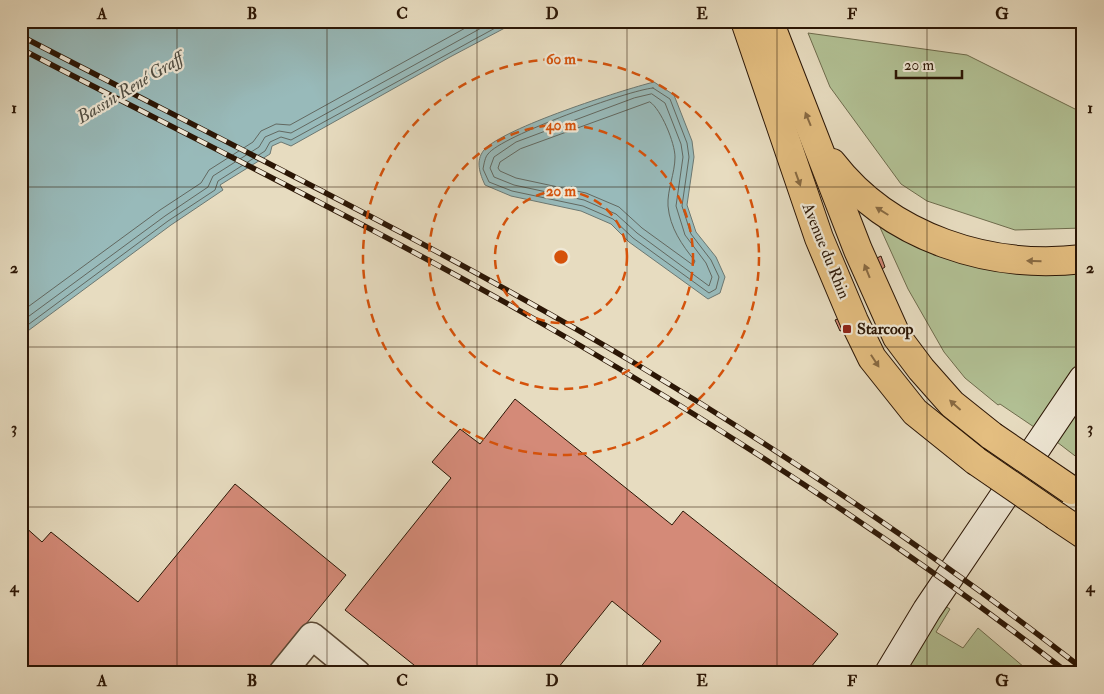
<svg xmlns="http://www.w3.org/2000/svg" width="1104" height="694" font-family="'IM FELL Double Pica',serif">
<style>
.green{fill:#b2c195;stroke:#6e6c4d}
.water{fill:#98baba;stroke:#6c7872}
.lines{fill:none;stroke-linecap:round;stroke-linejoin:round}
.shore{stroke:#626860;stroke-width:1}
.building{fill:#d48a78;stroke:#2b1605}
.minor-casing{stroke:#5a4834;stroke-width:29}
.secondary-casing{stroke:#2b1605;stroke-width:30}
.primary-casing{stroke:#2b1605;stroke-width:30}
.minor{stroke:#efe8d6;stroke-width:26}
.secondary{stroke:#efe8d6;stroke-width:28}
.primary{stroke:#e4be80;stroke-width:28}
.rail-casing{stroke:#2b1605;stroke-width:5.5}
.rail{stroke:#efe8d6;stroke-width:4;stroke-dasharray:11;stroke-linecap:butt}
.primary-bridge-casing{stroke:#2b1605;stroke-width:30;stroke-linecap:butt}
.primary-bridge{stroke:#e4be80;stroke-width:28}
.oneway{fill:#886a42}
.grid{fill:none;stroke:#2b1605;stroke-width:1;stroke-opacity:0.55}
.ring{fill:none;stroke:#d5520b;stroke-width:2.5;stroke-dasharray:9 6}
.poi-dot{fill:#8f2418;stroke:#efe8d6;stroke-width:2}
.labels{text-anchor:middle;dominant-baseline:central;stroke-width:4.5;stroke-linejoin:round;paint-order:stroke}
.street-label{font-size:16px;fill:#2b1605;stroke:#efe8d6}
.poi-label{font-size:16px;font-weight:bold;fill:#2b1605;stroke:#efe8d6;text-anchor:start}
.water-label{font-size:18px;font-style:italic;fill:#514f44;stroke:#efe8d6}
.centre{fill:#d5520b;stroke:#efe8d6;stroke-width:2.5}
.ring-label{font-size:15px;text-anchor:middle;font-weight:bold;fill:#d5520b;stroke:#efe8d6;stroke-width:4.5;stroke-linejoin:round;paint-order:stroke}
.neatline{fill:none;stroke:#2b1605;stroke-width:2}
.grid-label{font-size:16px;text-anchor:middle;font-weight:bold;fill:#2b1605}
</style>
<rect width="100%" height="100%" fill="#e7dcc0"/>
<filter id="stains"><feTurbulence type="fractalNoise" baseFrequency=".004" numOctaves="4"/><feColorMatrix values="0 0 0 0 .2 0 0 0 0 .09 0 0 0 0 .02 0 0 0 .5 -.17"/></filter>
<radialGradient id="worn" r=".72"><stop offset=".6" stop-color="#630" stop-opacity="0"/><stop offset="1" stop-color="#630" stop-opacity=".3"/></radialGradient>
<g class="green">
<path d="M808,33L967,55L1083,113V228L1015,230L927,201L901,184L830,87Z"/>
<path d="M878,223L1083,264V357L1034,427L1000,404L998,405L965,378L944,352L908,289Z"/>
<path d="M1083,394V462L1053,439Z"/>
<path d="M943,605L950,609L936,632L963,648L978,628L1031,673H900Z"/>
</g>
<g class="water">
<path d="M21,21H518L450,57L291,146L281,142L272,146L270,154L220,185L223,190L171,225L21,336Z"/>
<path d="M654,82L674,95L692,141L694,157L687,205L696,232L716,257L725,277L720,293L708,299L629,242L611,224L581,211L511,196L485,185C480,174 475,161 484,150C503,128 622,90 654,82Z"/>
</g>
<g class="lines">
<g class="shore">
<path d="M653,88L670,99L687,143L689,157L682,206L691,234L711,260L719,277L716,289L709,293L633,238L613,219L583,206L512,191L489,182L483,169C484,164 485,157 488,154C501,136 629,90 653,88Z"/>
<path d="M652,94L665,103L681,144L683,157L676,206L685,235L706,263L712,277L709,286L637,233L616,214L584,200L514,185L494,177L490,168L494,157L516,142L634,98Z"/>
<path d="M650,102C661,109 675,143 675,157C675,173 667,190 668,206C670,228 682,245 695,261L693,265L642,228L619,207L586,193L516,178L500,171L498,168L500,162L520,149Z"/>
<path d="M21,312L160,210L201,183L209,170L253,142L261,131L276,124L290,125L478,21"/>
<path d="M21,322L165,216L208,187L213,176L259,147L265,137L279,131L291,133L494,21"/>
<path d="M21,330L168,221L215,190L218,181L265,151L270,142L281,137L291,140L508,21"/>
</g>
</g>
<g class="building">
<path d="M881,256L885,267L882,269L877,258Z"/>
<path d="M840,318L845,329L840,331L835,320Z"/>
<path d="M515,399L672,525L683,511L838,634L806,673H636L661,641L612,601L554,673H424L345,610L451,478L432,462L460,429L480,444Z"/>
<path d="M235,484L346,575L266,673H21V528L23,525L42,542L51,532L138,602Z"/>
<path d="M303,665L312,673H296Z"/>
</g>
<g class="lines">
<defs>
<path id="minor" d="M282,673L312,636L357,673"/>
<path id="secondary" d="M889,673L927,610L1083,379"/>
<g id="primary">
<path d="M745,21L819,238L854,321L872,358L915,412L976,461"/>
<path d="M769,21L858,250L897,337L921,369L952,404L992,436"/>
<path d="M832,163C890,238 990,270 1083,259"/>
<path d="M1056,516L1083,534"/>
</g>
</defs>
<use href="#minor" class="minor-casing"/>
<use href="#secondary" class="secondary-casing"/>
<use href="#primary" class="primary-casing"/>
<use href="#minor" class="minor"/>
<use href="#secondary" class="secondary"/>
<use href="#primary" class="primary"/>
<defs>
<g id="rail">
<path d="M21,36C229,144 440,247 641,367C794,459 942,559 1083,669"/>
<path d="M21,49C204,144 391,235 569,339C742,440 910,550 1068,673"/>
</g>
</defs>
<use href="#rail" class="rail-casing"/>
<use href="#rail" class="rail"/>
<defs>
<g id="primary-bridge">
<path d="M992,436L1071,490"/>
<path d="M976,461L1056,516"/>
</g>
</defs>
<use href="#primary-bridge" class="primary-bridge-casing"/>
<use href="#primary-bridge" class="primary-bridge"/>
</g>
<defs><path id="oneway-solid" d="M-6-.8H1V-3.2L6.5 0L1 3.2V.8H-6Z" transform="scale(1.25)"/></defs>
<g class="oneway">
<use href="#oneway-solid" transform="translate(808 119) rotate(-112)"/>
<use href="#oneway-solid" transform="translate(798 179) rotate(70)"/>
<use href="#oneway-solid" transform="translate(882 211) rotate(-148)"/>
<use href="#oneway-solid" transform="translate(1034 261) rotate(-178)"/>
<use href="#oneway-solid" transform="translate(867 271) rotate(-112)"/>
<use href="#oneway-solid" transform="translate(875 361) rotate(57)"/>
<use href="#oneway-solid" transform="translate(955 405) rotate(-138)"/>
</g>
<path class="grid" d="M177,21V673M327,21V673M477,21V673M627,21V673M777,21V673M927,21V673M21,187H1083M21,347H1083M21,507H1083"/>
<g class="ring">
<circle cx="561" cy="257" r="66"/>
<circle cx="561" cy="257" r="132"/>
<circle cx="561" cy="257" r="198"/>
</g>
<rect class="poi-dot" x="842" y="324" width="10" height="10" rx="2.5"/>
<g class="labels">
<g class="street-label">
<text transform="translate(826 251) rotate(68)">Avenue du Rhin</text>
</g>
<g class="poi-label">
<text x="857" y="329">Starcoop</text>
</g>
<g class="water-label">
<text transform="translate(130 88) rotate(-31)">Bassin René Graff</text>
</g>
</g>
<circle cx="561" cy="257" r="8" class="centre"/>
<g class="ring-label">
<text x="561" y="64">60 m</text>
<text x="561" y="130">40 m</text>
<text x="561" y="196">20 m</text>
</g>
<rect width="1104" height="694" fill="none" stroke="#e7dcc0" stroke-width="55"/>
<path d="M896 70v8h66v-8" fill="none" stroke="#2b1605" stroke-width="2.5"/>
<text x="904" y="70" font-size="15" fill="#2b1605" stroke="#efe8d6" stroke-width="4" paint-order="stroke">20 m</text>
<rect x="28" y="28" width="1048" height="638" class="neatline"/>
<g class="grid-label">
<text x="102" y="19">A</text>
<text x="252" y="19">B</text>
<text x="402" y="19">C</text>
<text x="552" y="19">D</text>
<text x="702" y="19">E</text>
<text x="852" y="19">F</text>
<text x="1002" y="19">G</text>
<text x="14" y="113">1</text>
<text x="1090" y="113">1</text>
<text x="14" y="273">2</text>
<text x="1090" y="273">2</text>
<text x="14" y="433">3</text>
<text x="1090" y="433">3</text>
<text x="14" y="592">4</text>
<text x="1090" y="592">4</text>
<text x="102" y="686">A</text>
<text x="252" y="686">B</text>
<text x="402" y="686">C</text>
<text x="552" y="686">D</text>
<text x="702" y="686">E</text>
<text x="852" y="686">F</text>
<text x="1002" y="686">G</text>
</g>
<rect width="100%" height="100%" filter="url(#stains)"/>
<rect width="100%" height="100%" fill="url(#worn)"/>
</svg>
